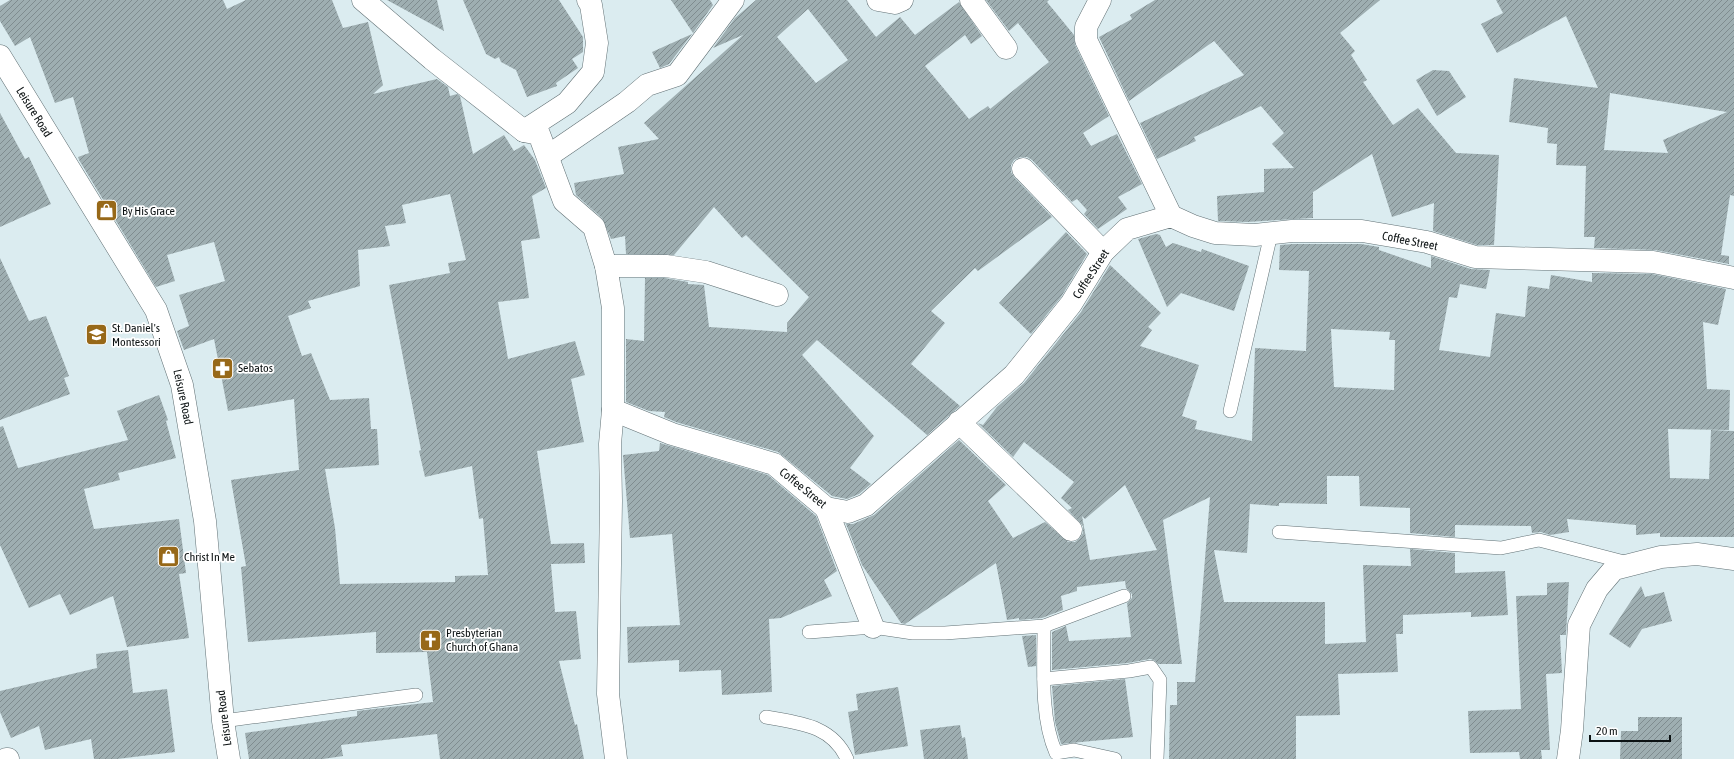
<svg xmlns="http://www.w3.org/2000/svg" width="1734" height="759" font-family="'Asap Condensed',sans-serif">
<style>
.building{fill:url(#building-hatch);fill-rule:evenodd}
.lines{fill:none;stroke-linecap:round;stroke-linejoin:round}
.lane-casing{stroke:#627175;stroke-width:14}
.street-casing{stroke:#627175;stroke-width:23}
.lane{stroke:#fff;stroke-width:13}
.street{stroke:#fff;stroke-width:22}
.labels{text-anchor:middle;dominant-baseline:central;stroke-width:3.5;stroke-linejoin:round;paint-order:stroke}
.street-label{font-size:12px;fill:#0c1213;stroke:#fff}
.poi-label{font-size:12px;fill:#0c1213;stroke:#fff;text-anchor:start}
</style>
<defs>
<pattern id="building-hatch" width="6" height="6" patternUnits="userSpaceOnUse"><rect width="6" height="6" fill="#9eaeb1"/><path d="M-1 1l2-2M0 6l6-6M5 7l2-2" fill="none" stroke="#7f8c8f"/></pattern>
</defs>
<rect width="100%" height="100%" fill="#dbecf0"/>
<g class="building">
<path d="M10,0H223L227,9L246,0H332L343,28L368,22L383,85L373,94L437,79L448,87L450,96L457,94L460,96L473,154L504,135L514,151L524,145L535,160L546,188L532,196L540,238L521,241L529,298L498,302L508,359L575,341L585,375L571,379L584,442L537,451L551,544L584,543L585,563L551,564L555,612L576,611L581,659L559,661L575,725L577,724L584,759H440L437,734L341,745L343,756L323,759H249L245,733L357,716V711L433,702L427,652L376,653V632L248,642L241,567L246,566L231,480L299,470L294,399L228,411L214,339L184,350L177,331L189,326L179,295L225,281L214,242L167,255L175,281L156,287L79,160L78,157L89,153L73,97L55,103L30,37L15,46L0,21V6ZM450,194L466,260L448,263L450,273L389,285L421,450L419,451L425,477L472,466L479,519L483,518L488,575L455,576V582L340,584L335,528L325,469L379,465L377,429H371L369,398L330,400L311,353L302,356L288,316L311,308L308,301L360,286L358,250L390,246L385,226L406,223L402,205Z"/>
<path d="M387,0H437L444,31Z"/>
<path d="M463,0H559L583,37V52L572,59L578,68L556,83L557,86L527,97L516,70L501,62L499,57L495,59L486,54Z"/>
<path d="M671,0H710L713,5L693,33Z"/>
<path d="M756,0H847L876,37L900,17L915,35L959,2L982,36L971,44L965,35L925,66L969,119L988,106L990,109L1049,62L1018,23L1009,31L986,0H1049L1047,2L1074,35L1075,45L1109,116L1083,133L1091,146L1117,134L1142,184L1118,197L1127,209L1098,229L1084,214L1087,210L1077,199L1072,202L1032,160L1027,157H1020L1014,160L1011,165V172L1014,177L1052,217L978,271L975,268L931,311L945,323L911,364L960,406L927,435L817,340L802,355L874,436L850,468L871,484L859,494L847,499L832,496L778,452L676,422L664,417L665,412L649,411L626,402V339L644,341L645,278H665L688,282V284L704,285L709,327L787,332V323L809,297L746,235L742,238L714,207L674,255L626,254L625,236L611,239L602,218L576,195L574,183L624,174L618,147L659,139L644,123L743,35L713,48L735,18ZM808,9L848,60L816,83L777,37Z"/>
<path d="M1155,0H1380L1340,33L1355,51L1351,55L1367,80L1363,82L1393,125L1418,108L1456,153L1499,155L1494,245H1477L1433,231L1434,203L1392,217L1372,154L1313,192V218L1247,222L1218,221L1217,196L1264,192V169L1294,168L1272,144L1284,133L1261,106L1194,137L1196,141L1157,159L1140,123L1244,75L1214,41L1129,101L1099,37L1132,19L1130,15Z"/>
<path d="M1496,0H1734V196L1730,195L1721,255L1729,256V264L1655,250L1594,248L1595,237H1584L1586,166L1556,165L1557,144L1547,143L1548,128L1509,122L1514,78L1598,88L1566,16L1497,53L1481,24L1503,13ZM1610,93L1727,112L1663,140L1668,153L1604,150Z"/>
<path d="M692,34L669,64L660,68L652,52Z"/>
<path d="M1433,70L1449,71L1466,97L1437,116L1416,80Z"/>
<path d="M0,113L25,159L29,157L51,204L0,227Z"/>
<path d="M1066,232L1087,254L1061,297L1031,334L999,303Z"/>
<path d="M1156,234L1160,235L1166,247L1173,243L1201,252L1202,249L1249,266L1234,311L1181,293L1167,307L1138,239Z"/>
<path d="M1293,244H1361L1379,247V250L1431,268V256L1471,269L1490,270L1486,289L1460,284L1457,298L1449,297L1439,350L1490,357L1496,313L1525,317L1528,286L1549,289L1551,275L1592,282V273L1652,274L1726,289L1718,325L1703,322L1707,389L1730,390L1729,430L1668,429L1670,478L1709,479L1711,430L1734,431V537H1660V533L1636,535V525L1567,519L1569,532L1550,535L1541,532L1532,533L1531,526L1455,525V537L1410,533V508L1360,506L1359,476H1327V504L1279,503V506L1250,504L1247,553L1214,550L1224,602H1325V644L1366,642L1363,565L1411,566L1410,549L1455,553V573L1505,571L1508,615L1471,617V612L1403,615V634H1396L1398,672L1338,674L1340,715L1296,716V759H1169L1170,705H1177V682H1195L1210,497L1163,520L1182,664H1158L1154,660L1150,659L1128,663L1052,670V632L1066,626L1069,641L1131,637L1127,603L1132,598V594L1126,588L1125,581L1077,587V591L1061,596L1063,610L1042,618L1019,620V618L1007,620L996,563L905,624L901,623L862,565L846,524H853L874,515L959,440L1006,485L988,501L1013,538L1045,522L1068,542H1075L1080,538L1083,533V526L1068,510L1072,508L1061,498L1074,482L1024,442L1013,457L978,423L983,425L997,407L1024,383L1081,312L1110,265L1161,313L1148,327L1152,330L1140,346L1199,365L1182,416L1197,421L1195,429L1252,441L1255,348L1306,351L1309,271L1279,270L1280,245ZM1331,329L1390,332L1389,340H1395L1394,390L1334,387ZM1125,485L1157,550L1090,560L1082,516L1085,519Z"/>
<path d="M0,258L29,321L46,316L69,376L64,378L70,394L0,420Z"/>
<path d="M159,395L168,420L166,421L176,458L118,473L120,480L84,489L94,529L179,519L186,573L179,574L189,638L127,647L113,596L70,615L60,594L29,608L0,545V427L3,426L18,468L128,440L117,411Z"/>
<path d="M660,443L768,475L816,516L837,571L824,580L832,596L781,618L769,619L772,692L722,695L721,670L679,672V660L628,663L627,627L680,625L672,534L630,538L623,455L659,451Z"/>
<path d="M1569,582L1566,635H1560L1562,673L1546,674L1550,750H1541L1542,759H1520L1519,752L1470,753L1468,711L1521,709L1516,596L1547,595V583Z"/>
<path d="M1641,586L1645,597L1664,592L1672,621L1642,629L1630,648L1609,634Z"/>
<path d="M1036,635V666L1028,667L1022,636Z"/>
<path d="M128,650L133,693L167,689L175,752L117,759H94L91,739L45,750L39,726L11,738L0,712V691L97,668L96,654Z"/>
<path d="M1125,679L1133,737L1061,744L1055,722L1052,686Z"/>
<path d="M898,687L908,746L855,755L848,712L858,710L856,694Z"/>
<path d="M1638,717H1682V759H1620L1621,731H1638Z"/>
<path d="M960,725L962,738L965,737L968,759H924L920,730Z"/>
</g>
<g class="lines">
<defs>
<g id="lane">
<path d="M1230,411L1271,234"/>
<path d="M1279,532L1501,548L1539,540L1628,563"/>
<path d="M1044,626C1044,666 1040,717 1056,753L1074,750L1115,759"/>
<path d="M809,632L873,627L913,633H945L1044,626L1124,596"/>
<path d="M1044,679L1129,671L1151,667L1160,680L1157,759"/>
<path d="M766,717C799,723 832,725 847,759"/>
<path d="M223,721L416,695"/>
</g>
<g id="street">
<path d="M363,0L432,59L524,131L539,134L564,201L594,227L606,266L613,308V410L610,444L611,501L608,694L616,759"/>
<path d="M878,0L895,3L902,0"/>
<path d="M971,0L1006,48"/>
<path d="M1100,0L1086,27V40L1171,216"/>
<path d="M0,56L156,310L182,385L205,521L223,721L229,759"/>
<path d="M524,131L567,103L593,72L597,43L591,5L588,0"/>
<path d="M548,156L627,102L647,85L677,75L733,0"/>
<path d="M1023,169L1103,252"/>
<path d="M606,266H666L706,272L777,295"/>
<path d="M613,410L672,434L774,464L826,508L848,512L866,505L1014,375L1071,304L1103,252L1127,229L1171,216L1193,226L1215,233L1255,235L1292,231H1362L1427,242L1475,257L1653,262L1734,278"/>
<path d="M959,422L1071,530"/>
<path d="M826,508L873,627"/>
<path d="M6,759H8"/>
<path d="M1568,759L1572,730L1579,625L1597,589L1614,569L1661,557L1697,554L1734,559"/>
</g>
</defs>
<use href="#lane" class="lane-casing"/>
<use href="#street" class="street-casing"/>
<use href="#lane" class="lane"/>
<use href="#street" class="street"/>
</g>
<defs>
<symbol id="shop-square" viewBox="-11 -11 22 22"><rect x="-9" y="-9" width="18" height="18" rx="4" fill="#976818" stroke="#fff"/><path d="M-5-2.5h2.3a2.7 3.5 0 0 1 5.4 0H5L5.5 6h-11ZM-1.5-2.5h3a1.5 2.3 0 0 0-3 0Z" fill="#fff"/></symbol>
<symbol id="school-square" viewBox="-11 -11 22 22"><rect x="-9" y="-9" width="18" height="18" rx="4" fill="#976818" stroke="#fff"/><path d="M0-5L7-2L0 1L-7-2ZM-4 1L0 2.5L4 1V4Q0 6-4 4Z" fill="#fff"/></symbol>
<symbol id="pharmacy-square" viewBox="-11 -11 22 22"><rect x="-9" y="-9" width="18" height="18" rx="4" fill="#976818" stroke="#fff"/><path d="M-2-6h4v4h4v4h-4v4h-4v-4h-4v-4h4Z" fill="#fff"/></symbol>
<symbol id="church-square" viewBox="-11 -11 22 22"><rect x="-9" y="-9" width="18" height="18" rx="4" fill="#976818" stroke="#fff"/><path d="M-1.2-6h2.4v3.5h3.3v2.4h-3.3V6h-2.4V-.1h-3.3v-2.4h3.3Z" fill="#fff"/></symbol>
</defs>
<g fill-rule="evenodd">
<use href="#shop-square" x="94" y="198" width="25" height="25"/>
<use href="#school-square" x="84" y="322" width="25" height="25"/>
<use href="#pharmacy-square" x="210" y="356" width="25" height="25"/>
<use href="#shop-square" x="156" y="544" width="25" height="25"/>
<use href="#church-square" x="418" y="628" width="25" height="25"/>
</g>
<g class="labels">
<g class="street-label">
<text transform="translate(34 112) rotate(58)">Leisure Road</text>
<text transform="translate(1410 241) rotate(11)">Coffee Street</text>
<text transform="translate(1091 274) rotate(-57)">Coffee Street</text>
<text transform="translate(183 397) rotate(78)">Leisure Road</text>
<text transform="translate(803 488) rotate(39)">Coffee Street</text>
<text transform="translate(224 718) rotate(-97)">Leisure Road</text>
</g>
<g class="poi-label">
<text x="122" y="211">By His Grace</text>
<text x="112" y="328">St. Daniel's<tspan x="112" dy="14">Montessori</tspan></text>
<text x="238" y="368">Sebatos</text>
<text x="184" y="557">Christ In Me</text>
<text x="446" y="633">Presbyterian<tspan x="446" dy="14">Church of Ghana</tspan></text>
</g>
</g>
<path d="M1590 735v6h80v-6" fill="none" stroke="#0c1213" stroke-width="2"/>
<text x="1596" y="735" font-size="12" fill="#0c1213" stroke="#ffffff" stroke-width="3" paint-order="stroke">20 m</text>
</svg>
